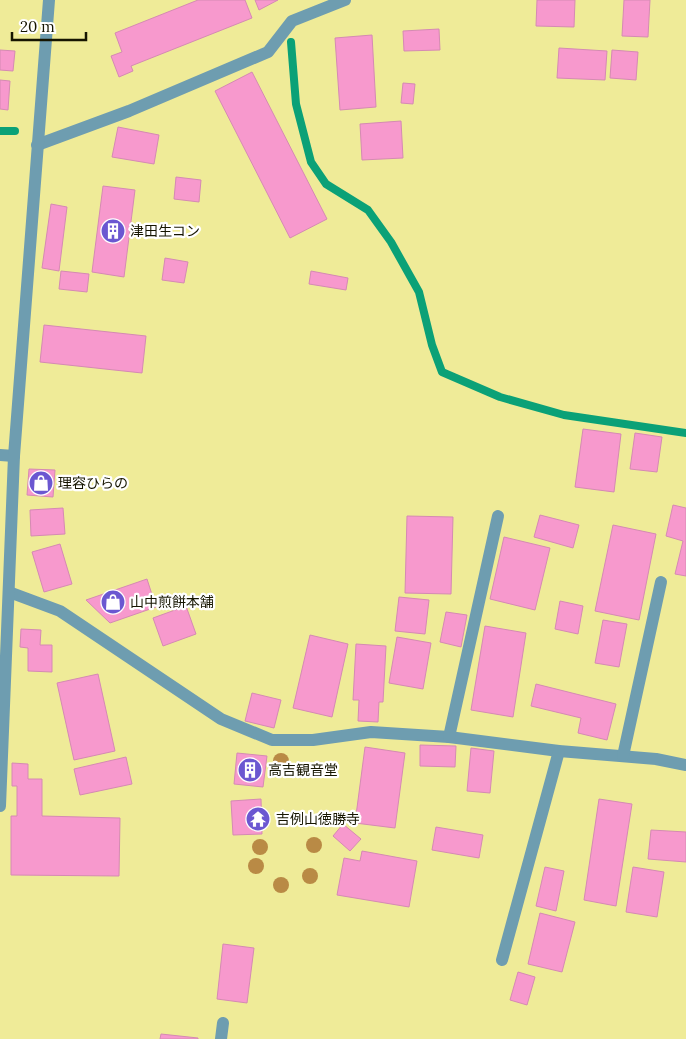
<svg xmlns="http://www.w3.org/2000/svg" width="686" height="1039" font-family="Lora,'Noto Sans JP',serif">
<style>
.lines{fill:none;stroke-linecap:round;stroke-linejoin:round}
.stream{stroke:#0ba177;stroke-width:8}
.building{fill:#f799cd;stroke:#d58ab3}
.minor{stroke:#6e9db0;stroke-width:12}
.tree{fill:#b98a45}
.labels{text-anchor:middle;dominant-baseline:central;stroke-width:4.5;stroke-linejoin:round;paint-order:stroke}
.poi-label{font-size:14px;fill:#161500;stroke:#fff;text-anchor:start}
</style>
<rect width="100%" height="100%" fill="#efeb98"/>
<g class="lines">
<g class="stream">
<path d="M291,42L296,104L311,162L326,184L368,210L391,242L419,292L432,345L442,372L500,397L564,415L686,433"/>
<path d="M0,131H15"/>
</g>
</g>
<g class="building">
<path d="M198,0H245L252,18L131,66L133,71L119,77L111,56L122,52L115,33Z"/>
<path d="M255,0H278L259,10Z"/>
<path d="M537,0H575L574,27L536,26Z"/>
<path d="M624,0H650L648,37L622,36Z"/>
<path d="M439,29L440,50L404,51L403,31Z"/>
<path d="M372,35L376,107L340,110L335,38Z"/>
<path d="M559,48L607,51L605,80L557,78Z"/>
<path d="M0,50L15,51L13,71L0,70Z"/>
<path d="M612,50L638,52L636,80L610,78Z"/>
<path d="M252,72L327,219L290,238L215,91Z"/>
<path d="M0,80L10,81L8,110L0,109Z"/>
<path d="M403,83L415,84L413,104L401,103Z"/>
<path d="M401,121L403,158L362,160L360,124Z"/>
<path d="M118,127L159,135L154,164L112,157Z"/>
<path d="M176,177L201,180L199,202L174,199Z"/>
<path d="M103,186L135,190L124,277L92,272Z"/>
<path d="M51,204L67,207L59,271L42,268Z"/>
<path d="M165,258L188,262L184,283L162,280Z"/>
<path d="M61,271L89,274L87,292L59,289Z"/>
<path d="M311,271L348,278L346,290L309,284Z"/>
<path d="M44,325L146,336L142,373L40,362Z"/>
<path d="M583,429L621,434L614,492L575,487Z"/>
<path d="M635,433L662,437L657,472L630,469Z"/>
<path d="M29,469L55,470L53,497L27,495Z"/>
<path d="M673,505L686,508V576L675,574L683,541L666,536Z"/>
<path d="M63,508L65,534L31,536L30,510Z"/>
<path d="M540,515L579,525L573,548L534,537Z"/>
<path d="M407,516L453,517L451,594L405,593Z"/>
<path d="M613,525L656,534L639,620L595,611Z"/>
<path d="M504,537L550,548L535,610L490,599Z"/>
<path d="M60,544L72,584L44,592L32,552Z"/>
<path d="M147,579L156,607L110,623L86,600Z"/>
<path d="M399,597L429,600L425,634L395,631Z"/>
<path d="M560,601L583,606L578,634L555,629Z"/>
<path d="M186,606L196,634L163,646L153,618Z"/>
<path d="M446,612L467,615L461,647L440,642Z"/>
<path d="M603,620L627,624L619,667L595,663Z"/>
<path d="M485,626L526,633L513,717L471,710Z"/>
<path d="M21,629L41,630L40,645H52V672L28,671V648L20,647Z"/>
<path d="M310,635L348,644L332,717L293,708Z"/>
<path d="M397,637L431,643L423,689L389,683Z"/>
<path d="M356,644L386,646L383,702H379L378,722L358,721L359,700H353Z"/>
<path d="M98,674L115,751L74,760L57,683Z"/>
<path d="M536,684L616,704L607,740L578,733L581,718L531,706Z"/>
<path d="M252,693L281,700L274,728L245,721Z"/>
<path d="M420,745L456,746L455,767L420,766Z"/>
<path d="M365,747L405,753L395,828L355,823Z"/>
<path d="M471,748L494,751L490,793L467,791Z"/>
<path d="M237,753L267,756L263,787L234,784Z"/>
<path d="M126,757L132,784L80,795L74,769Z"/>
<path d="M12,763L28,764V779H42V816L120,818L119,876L11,875V816H17V786H12Z"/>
<path d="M261,799L262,834L233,835L231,801Z"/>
<path d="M599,799L632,804L616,906L584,900Z"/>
<path d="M343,824L361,839L350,851L333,836Z"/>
<path d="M436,827L483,835L479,858L432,850Z"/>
<path d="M651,830L686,832V862L648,859Z"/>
<path d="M362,851L417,861L409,907L337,895L344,858L360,861Z"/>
<path d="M545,867L564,871L556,911L536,906Z"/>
<path d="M633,867L664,872L657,917L626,912Z"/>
<path d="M540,913L575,922L562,972L528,964Z"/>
<path d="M223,944L254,948L247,1003L217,999Z"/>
<path d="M518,972L535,977L527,1005L510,1000Z"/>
<path d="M161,1034L198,1038V1039H160Z"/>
</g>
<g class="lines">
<g class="minor">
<path d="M37,145L129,111L268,52L292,21L345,0"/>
<path d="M0,455L14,456"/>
<path d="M9,592L60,611L221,719L272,740H313L371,732L449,737L559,751L656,759L686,765"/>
<path d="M449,737L498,516"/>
<path d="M623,756L661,582"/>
<path d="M0,806L14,456L49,0"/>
<path d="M502,960L559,751"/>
<path d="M221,1039L223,1023"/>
</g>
</g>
<g class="tree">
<circle cx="281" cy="761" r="8"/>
<circle cx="314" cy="845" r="8"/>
<circle cx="260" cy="847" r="8"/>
<circle cx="256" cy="866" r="8"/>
<circle cx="310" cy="876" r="8"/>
<circle cx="281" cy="885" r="8"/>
</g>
<defs>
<symbol id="building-disc" viewBox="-11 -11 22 22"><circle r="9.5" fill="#6b57d1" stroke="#fff"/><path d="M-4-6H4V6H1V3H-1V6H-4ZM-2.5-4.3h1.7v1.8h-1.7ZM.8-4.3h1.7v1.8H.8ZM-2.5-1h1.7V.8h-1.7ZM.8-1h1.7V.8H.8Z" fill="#fff"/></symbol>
<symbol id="shop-disc" viewBox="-11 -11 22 22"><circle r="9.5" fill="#6b57d1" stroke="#fff"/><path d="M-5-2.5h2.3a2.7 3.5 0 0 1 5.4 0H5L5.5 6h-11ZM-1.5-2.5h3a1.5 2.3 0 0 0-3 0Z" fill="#fff"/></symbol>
<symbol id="temple-disc" viewBox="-11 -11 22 22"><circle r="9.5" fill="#6b57d1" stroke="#fff"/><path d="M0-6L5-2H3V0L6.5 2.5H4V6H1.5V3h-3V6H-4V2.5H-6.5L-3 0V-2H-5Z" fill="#fff"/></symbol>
</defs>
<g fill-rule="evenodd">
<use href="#building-disc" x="99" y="217" width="28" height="28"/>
<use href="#shop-disc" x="27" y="469" width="28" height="28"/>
<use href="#shop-disc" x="99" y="588" width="28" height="28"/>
<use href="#building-disc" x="236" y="756" width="28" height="28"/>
<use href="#temple-disc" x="244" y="805" width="28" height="28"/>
</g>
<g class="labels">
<g class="poi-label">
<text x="130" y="231">津田生コン</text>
<text x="58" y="483">理容ひらの</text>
<text x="130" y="602">山中煎餅本舗</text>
<text x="268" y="770">高吉観音堂</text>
<text x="276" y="819">吉例山徳勝寺</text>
</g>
</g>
<path d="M12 32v8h74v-8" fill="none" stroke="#161500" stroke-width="2.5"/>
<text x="20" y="32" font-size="15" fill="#161500" stroke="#ffffff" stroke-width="4" paint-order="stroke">20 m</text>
</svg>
